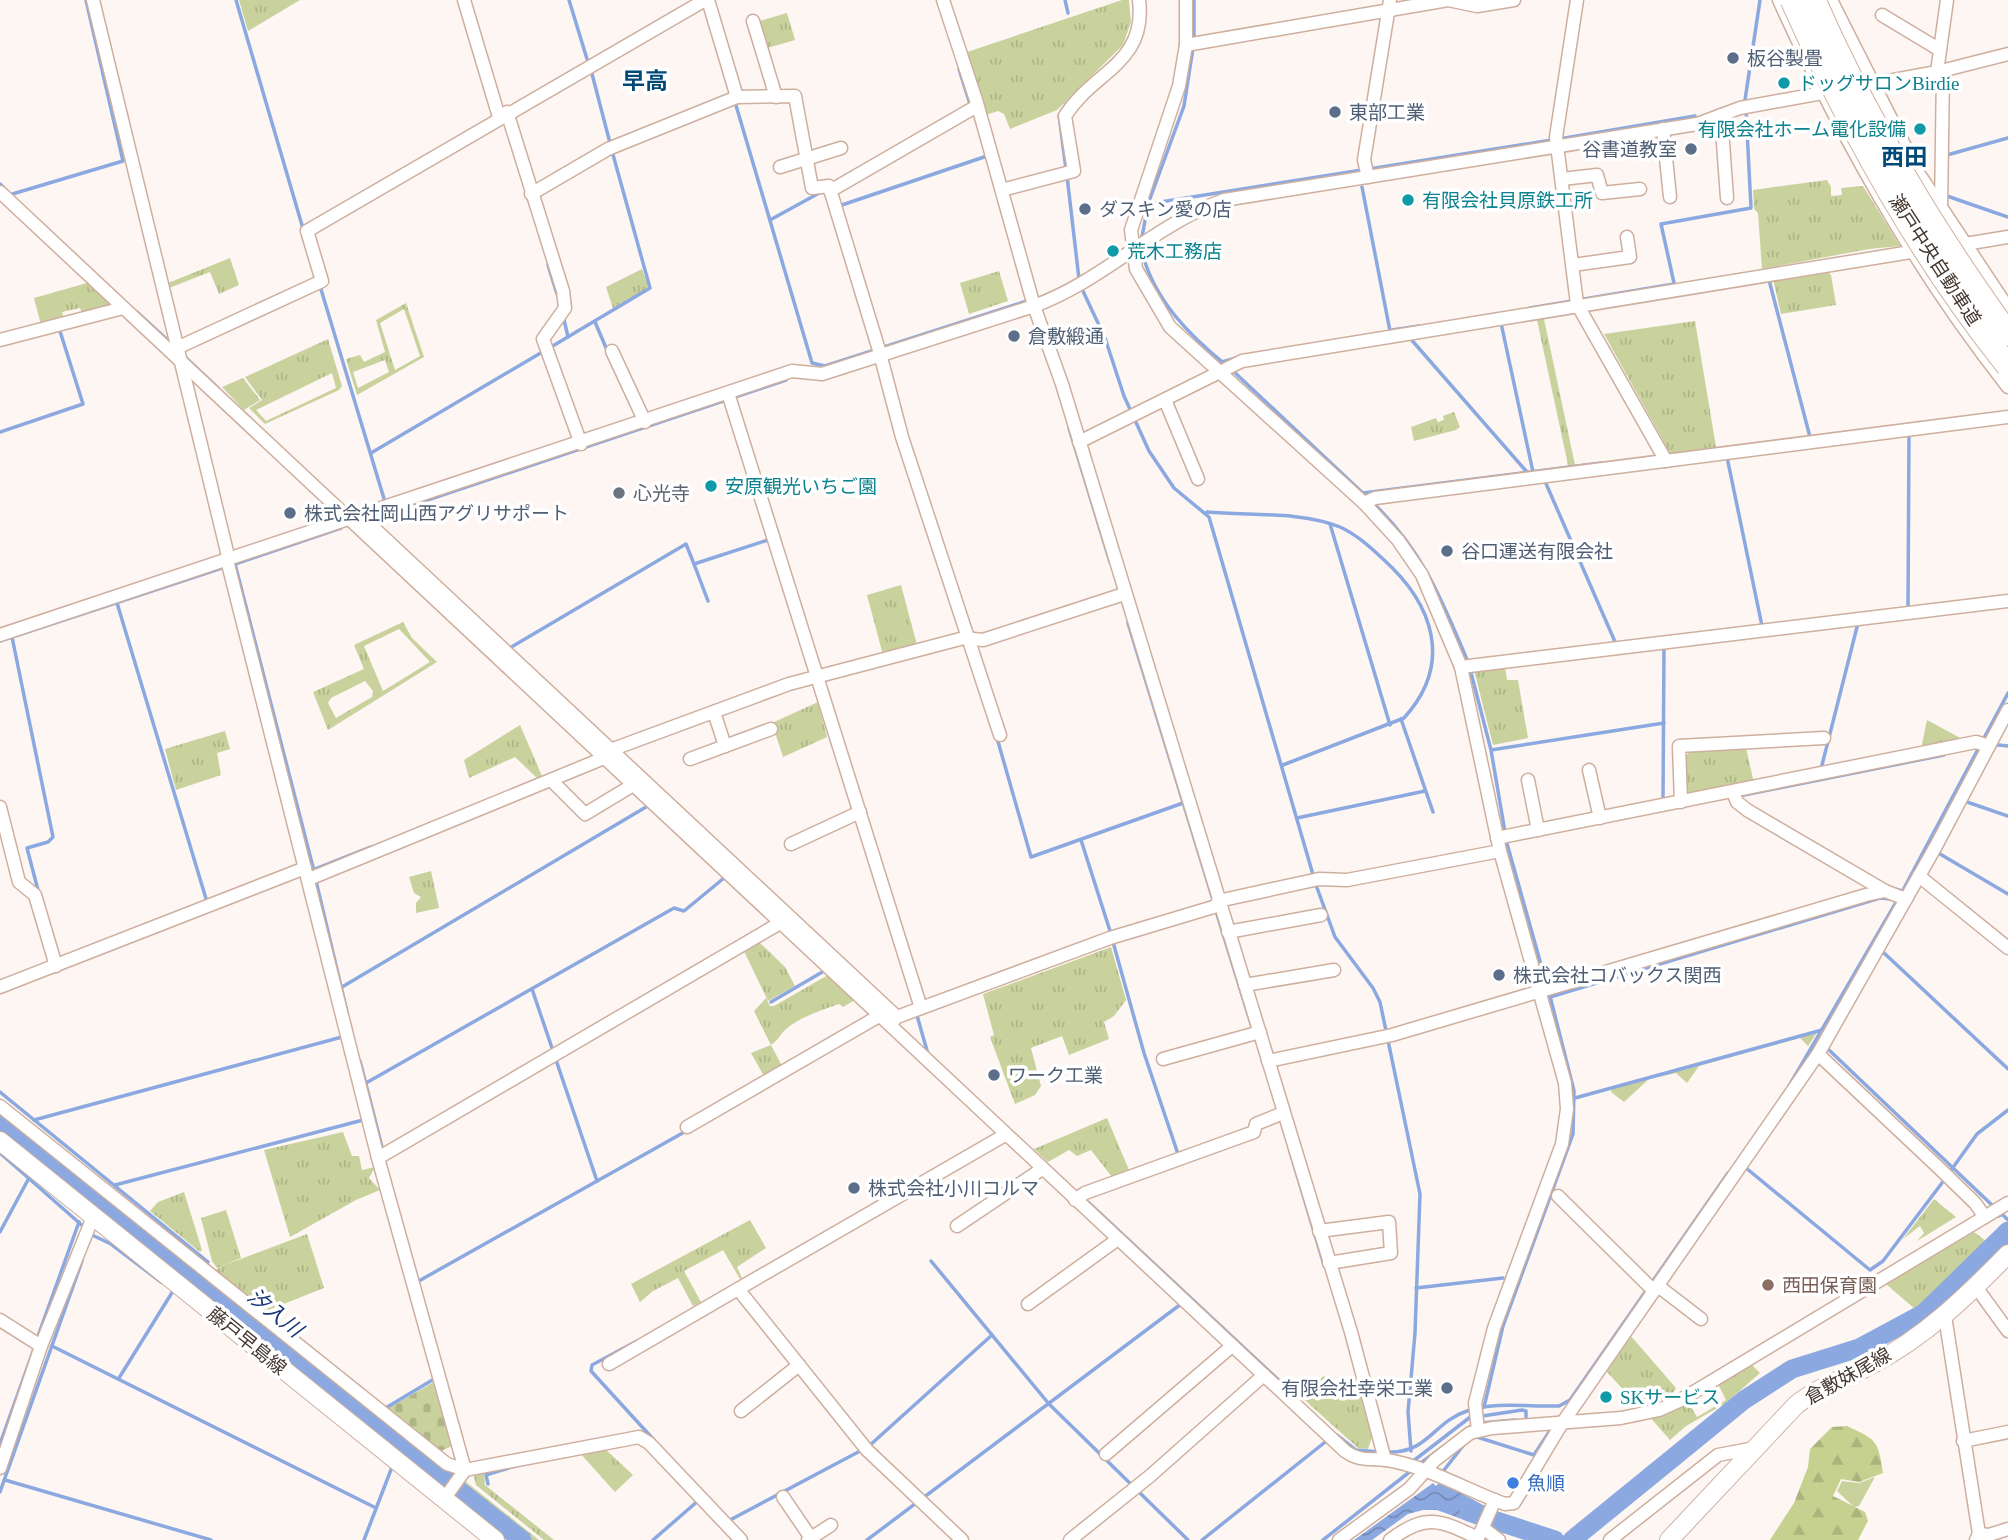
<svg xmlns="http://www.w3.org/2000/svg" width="2008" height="1540" font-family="'Times New Roman','Noto Sans JP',serif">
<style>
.grass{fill:url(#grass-tufts);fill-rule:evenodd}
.forest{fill:url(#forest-firs)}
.cemetery{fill:url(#cemetery-stones)}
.water{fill:url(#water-waves)}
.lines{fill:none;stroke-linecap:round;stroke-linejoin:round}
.stream{stroke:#8ba9e0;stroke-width:3.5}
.river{stroke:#8ba9e0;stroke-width:19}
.street-casing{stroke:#ceaf9e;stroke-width:15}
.secondary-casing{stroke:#ceaf9e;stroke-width:20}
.street{stroke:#fff;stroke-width:12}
.secondary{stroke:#fff;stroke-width:18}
.highway-bridge-casing{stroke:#ceaf9e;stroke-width:25;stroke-linecap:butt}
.highway-bridge{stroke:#fff;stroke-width:23}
.service-dot{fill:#5c6f8a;stroke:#fff;stroke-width:2.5}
.culture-dot{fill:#0f9aa8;stroke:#fff;stroke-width:2.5}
.worship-dot{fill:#6b7280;stroke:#fff;stroke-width:2.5}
.education-dot{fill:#8d6e63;stroke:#fff;stroke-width:2.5}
.shop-dot{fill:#3f7fe0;stroke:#fff;stroke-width:2.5}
.labels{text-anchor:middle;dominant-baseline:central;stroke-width:7;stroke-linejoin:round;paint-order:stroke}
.service-label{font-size:19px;fill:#4e5e75;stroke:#fff;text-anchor:start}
.culture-label{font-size:19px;fill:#0d838f;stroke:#fff;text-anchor:start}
.street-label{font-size:19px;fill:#433730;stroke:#fff}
.worship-label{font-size:19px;fill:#5b616d;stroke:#fff;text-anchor:start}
.education-label{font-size:19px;fill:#785e54;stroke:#fff;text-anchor:start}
.shop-label{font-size:19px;fill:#366cbe;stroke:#fff;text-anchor:start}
.water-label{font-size:21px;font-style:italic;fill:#19397a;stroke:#fff}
.quarter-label{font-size:23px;font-weight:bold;fill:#004877;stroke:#fff}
</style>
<defs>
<pattern id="grass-tufts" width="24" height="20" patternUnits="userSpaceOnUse" patternTransform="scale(1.75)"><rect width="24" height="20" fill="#c9d29d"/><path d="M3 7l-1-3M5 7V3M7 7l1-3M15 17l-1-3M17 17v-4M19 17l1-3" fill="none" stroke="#aeb588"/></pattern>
<pattern id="forest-firs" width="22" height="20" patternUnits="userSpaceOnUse" patternTransform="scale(1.75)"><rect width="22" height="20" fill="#c6d18f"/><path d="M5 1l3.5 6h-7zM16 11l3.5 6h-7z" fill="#abb47c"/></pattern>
<pattern id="cemetery-stones" width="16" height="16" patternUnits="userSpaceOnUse" patternTransform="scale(1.75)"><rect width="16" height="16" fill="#c9d29d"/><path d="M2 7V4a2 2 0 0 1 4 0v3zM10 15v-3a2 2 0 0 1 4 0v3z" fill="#aeb588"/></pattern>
<pattern id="water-waves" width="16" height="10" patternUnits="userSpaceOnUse" patternTransform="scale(1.75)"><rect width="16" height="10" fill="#8ba9e0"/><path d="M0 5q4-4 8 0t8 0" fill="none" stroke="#738ab6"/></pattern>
</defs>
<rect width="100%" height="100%" fill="#fdf6f3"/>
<g class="grass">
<path d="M239,0H300L248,31Z"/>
<path d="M1122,0H1129L1131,22L1123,45L1057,110L1010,129L1004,114L998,111L983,116V104L967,52Z"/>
<path d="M787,13L795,40L764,49L756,22Z"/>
<path d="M1827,180L1831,187V196L1842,195L1841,188L1863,186L1900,246L1869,249L1762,269L1758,213L1754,209L1753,190Z"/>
<path d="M230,258L239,285L219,294L210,272L169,288L168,283Z"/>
<path d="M642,269L648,286L646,290L613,308L606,287Z"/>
<path d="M1826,269L1831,275L1836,305L1781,314L1773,279Z"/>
<path d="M999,271L1008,301L969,314L960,283Z"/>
<path d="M87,283L113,305L82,313L80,308L62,312L64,319L41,325L34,298Z"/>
<path d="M406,303L424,357L357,395L346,359L360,355L364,362L385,352L376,320ZM404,309L420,356L395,370L380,323ZM385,360L389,372L358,388L353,372Z"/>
<path d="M1545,315L1544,319L1575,465H1568L1537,320L1533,317Z"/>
<path d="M1695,321L1716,447L1670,453L1604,334Z"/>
<path d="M328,339L342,386L339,390L265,424L249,408L262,400L245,377ZM332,373L336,388L266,421L256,410Z"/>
<path d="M243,378L260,400L244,410L222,387Z"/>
<path d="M1454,412L1460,427L1456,430L1414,441L1411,427L1436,418L1438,422L1444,420L1443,416Z"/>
<path d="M901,585L917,645L883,655L867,595Z"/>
<path d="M403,622L412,638L437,662L328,730L313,692L364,669L354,645ZM399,629L430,662L383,691L364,646ZM365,681L373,691L372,697L336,718L328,703L331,698Z"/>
<path d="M1505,667L1507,680H1518L1528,738L1493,745L1474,670Z"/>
<path d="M818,702L827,737L783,757L772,723Z"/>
<path d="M1927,720L1964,740L1921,749Z"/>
<path d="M520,725L542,776L537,778L515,757L469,778L464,760Z"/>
<path d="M225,731L230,749L217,753L221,775L176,790L165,749Z"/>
<path d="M1746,748L1754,783L1689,796L1685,792L1686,756L1691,750Z"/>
<path d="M431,871L439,908L416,913V903L421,897L414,893L409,877Z"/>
<path d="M758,941L785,967L795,986L768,1001L743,949Z"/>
<path d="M1111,947L1126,1000L1114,1016L1104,1022L1109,1039L1069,1055L1062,1036L1031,1048L1041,1086L1035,1095L1015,1104L990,1037L994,1035L983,994Z"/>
<path d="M828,975L855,1000L843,1007L839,1004C822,1010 800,1017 786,1029C780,1034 779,1040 771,1045L754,1011L766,998L770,1006H774Z"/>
<path d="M1818,1031L1808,1046L1800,1038L1699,1066L1687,1083L1676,1073L1649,1079L1624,1102L1611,1092L1612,1089Z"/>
<path d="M771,1045L782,1066L764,1076L751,1053Z"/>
<path d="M0,1109L458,1472L454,1481L0,1116Z"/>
<path d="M1107,1118L1129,1170L1112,1177L1091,1150L1077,1156L1069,1150L1048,1162L1034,1149Z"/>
<path d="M343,1132L352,1156H359L362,1170L375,1167L369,1178L380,1190L356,1200L290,1237L264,1150Z"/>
<path d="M184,1192L202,1250L200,1252L150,1211L158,1202Z"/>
<path d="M1934,1199L1956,1217L1917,1241L1924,1233L1920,1226L1903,1239Z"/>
<path d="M226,1210L241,1258L222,1266L307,1234L324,1288L271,1309L264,1315L207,1265L215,1270L222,1267L217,1268L212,1261L201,1218Z"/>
<path d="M750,1220L766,1248L737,1267L742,1278L740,1279L723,1250L684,1271L701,1302L693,1306L678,1278L653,1291L640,1302L631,1284Z"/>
<path d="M1974,1232L1986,1241L1942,1287L1915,1309L1886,1284Z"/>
<path d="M1630,1335L1676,1388L1672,1395L1658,1401L1655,1396L1634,1401L1605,1370Z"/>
<path d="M1750,1363L1760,1373L1726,1403L1686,1426L1670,1440L1648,1415L1687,1400L1697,1417L1726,1400L1717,1382Z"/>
<path d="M1324,1376L1337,1395L1351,1388L1356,1378L1372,1437L1368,1449L1358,1448L1298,1394Z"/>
<path d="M604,1448L633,1475L615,1492L579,1452Z"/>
<path d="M527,1459L484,1474L485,1485L554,1540H544L476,1485L473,1473Z"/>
<path d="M1875,1477L1859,1506L1854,1507L1837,1491L1842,1481L1859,1483Z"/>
<path d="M465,1481L539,1540H527L461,1487Z"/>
</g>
<path class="forest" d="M1847,1426C1877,1440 1878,1440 1883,1473L1859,1482L1841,1479L1833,1496L1865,1512L1868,1521L1858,1540H1770L1794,1503L1808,1467L1810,1449L1832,1427Z"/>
<path class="cemetery" d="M434,1382L452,1446L437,1453L385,1410Z"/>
<path class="water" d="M1440,1482L1485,1506L1475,1524L1437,1510H1423L1408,1514L1372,1540H1354L1433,1483L1436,1486Z"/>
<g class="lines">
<g class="stream">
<path d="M236,0L304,232"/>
<path d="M569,0L587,59"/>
<path d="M1065,0L1068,13"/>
<path d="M1194,0V40"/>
<path d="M959,69L970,104"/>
<path d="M591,70L610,143"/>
<path d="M1924,81L1939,78"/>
<path d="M1745,100L1760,0"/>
<path d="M735,102L812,363L825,366L1024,302"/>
<path d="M1559,139L1695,116"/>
<path d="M1947,155L2008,138"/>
<path d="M1066,169L1059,115L1067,103"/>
<path d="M1369,169L1552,140"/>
<path d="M1067,176L1079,279"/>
<path d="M0,184L6,190"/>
<path d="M1362,187L1390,331"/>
<path d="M9,195L123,161L86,0"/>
<path d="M1947,196L2008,217"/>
<path d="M1148,204L1362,170"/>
<path d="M839,206L987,156"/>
<path d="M770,220L821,192"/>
<path d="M1142,237L1148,204L1184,106L1193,48"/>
<path d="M1142,252C1154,300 1189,335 1226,365"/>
<path d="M548,265L557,294"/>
<path d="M1769,280L1810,437"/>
<path d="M1674,283L1661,224L1751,208L1746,110"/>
<path d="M320,286L385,502"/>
<path d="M1082,289L1105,338L1124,396L1149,451L1174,488L1209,517L1316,885L1335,937L1373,988L1380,1002L1420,1194L1415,1333L1408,1412L1411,1451"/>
<path d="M1530,308L1674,284"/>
<path d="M137,312L173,345"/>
<path d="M563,315L568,337"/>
<path d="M595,322L607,350"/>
<path d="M1501,323L1533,472"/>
<path d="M1392,330L1419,326"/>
<path d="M1409,337L1527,472"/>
<path d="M551,347L650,288L612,151"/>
<path d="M183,355L218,388"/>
<path d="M1222,362L1236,358"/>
<path d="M1232,370L1367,497"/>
<path d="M1069,428L1110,562"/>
<path d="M0,432L83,404L59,328"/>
<path d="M371,453L544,351"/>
<path d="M1727,457L1762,626"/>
<path d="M1544,479L1616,644"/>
<path d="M1363,493L1601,463"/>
<path d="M1372,502C1422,549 1442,600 1468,662"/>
<path d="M1207,512C1249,516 1301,511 1340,527C1356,534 1371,548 1383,559C1433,604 1454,663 1404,718L1283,765"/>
<path d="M371,519L786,380"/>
<path d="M1330,524L1390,725"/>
<path d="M235,564L314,871"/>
<path d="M694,564L708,601"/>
<path d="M232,565L341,528"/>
<path d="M117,603L207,902"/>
<path d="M1908,609L1909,432"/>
<path d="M1128,623L1214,903"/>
<path d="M12,637L53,837L48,842L27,848L39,894"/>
<path d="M0,641L225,567"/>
<path d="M508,649L686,544L694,564L771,539"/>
<path d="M1470,669L1491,750L1505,832"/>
<path d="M1401,719L1433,812"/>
<path d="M997,738L1031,857L1183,803"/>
<path d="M1998,745L2008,746"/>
<path d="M1491,750L1664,723"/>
<path d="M1821,769L1858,623"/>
<path d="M1739,796L1944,755"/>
<path d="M1663,801L1664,644"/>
<path d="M1967,802L2008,816"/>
<path d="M1297,818L1425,791"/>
<path d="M1081,840L1111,934"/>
<path d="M1506,840L1547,986"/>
<path d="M1940,854L2008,894"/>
<path d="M313,870L371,847"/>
<path d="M316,881L347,1012"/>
<path d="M1888,887L1902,891"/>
<path d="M1902,892L2008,693"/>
<path d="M1216,911L1251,1024"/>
<path d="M1113,942L1144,1053L1178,1154"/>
<path d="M1883,952L2008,1069"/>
<path d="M342,987L646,807"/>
<path d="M532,989L597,1181"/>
<path d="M1550,997L1880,898L1891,899"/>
<path d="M771,1002L824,971"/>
<path d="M916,1012L928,1054"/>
<path d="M1829,1050L1993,1206"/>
<path d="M360,1061L383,1151"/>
<path d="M366,1083L674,908L684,911L724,878"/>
<path d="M1789,1086L1898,899"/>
<path d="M0,1092L208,1262L207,1264"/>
<path d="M1575,1098L1822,1030"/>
<path d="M34,1120L342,1037"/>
<path d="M1289,1148L1324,1265"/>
<path d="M0,1153L85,1228"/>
<path d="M1746,1168L1870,1270L1883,1261L1945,1179"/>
<path d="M1949,1173L1977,1134L2008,1110"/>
<path d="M115,1185L363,1120"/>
<path d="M1088,1202L1285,1386"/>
<path d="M1999,1216L2002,1214L2008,1220"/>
<path d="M0,1232L29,1178"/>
<path d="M90,1234L111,1244L161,1282"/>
<path d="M931,1261L1049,1404L1188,1540"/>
<path d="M194,1279L197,1276"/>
<path d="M417,1282L688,1130"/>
<path d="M1416,1288L1503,1278"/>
<path d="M37,1339L79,1222"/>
<path d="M637,1341L592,1365L591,1371L654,1440"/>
<path d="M52,1346L376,1508"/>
<path d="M119,1378L173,1291"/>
<path d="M1484,1407L1503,1326L1573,1134L1574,1091L1550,996"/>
<path d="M384,1409L434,1379"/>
<path d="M371,1420L375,1416"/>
<path d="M1481,1423L1515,1420"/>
<path d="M1337,1435L1356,1450L1380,1452"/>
<path d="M1477,1437L1534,1455L1553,1426"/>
<path d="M0,1444L35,1346"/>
<path d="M869,1446L992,1335"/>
<path d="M1387,1452C1428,1454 1433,1422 1467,1411C1494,1401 1530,1407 1559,1406L1570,1400L1728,1173"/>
<path d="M1412,1462L1469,1418L1522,1410L1526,1411V1420"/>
<path d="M1418,1465L1474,1424"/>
<path d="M1441,1474L1466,1442"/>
<path d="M5,1480L211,1540"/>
<path d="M488,1484L486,1475L515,1466"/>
<path d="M0,1492L82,1261"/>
<path d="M730,1520L862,1450"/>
<path d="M364,1540L392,1467"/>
<path d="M653,1540L699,1500"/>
<path d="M867,1540L1181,1304"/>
<path d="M1202,1540L1329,1439"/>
<path d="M1323,1540L1412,1470"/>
</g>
<g class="river">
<path d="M0,1122L271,1343L522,1540"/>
<path d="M1469,1512L1555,1540"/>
<path d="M1572,1540L1744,1400L1792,1369L1859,1348L1924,1313L2008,1231"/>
</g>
<defs>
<g id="street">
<path d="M93,0L229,560"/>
<path d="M464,0L499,117"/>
<path d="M708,0L737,97"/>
<path d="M943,0L977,103L1034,306L1062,384L1351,1332L1385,1460"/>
<path d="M1186,0V45L1179,86L1131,230L1136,269L1170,327L1364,503L1398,540L1422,575L1461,667L1500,851L1565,1083L1567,1109L1562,1144L1494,1328L1475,1403L1478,1430"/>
<path d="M1577,0L1556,137L1577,304L1666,461"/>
<path d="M1779,0C1841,138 1914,268 2008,387"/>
<path d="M1831,0L1919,174L2008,308"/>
<path d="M1882,15L1940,50"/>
<path d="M753,21L776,97"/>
<path d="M1186,45L1448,0L1477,6L1514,0"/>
<path d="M1937,72L1947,0"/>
<path d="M507,112L563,291L565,308L543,339L581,444"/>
<path d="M1721,115L1727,198"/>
<path d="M1663,129L1670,197"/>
<path d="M780,167L841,148"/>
<path d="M1368,177L1364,160L1390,0"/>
<path d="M1562,179L1597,175L1602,193L1640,189"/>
<path d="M1002,190L1074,171L1065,116C1093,71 1147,64 1139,0"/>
<path d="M830,191L977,106"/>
<path d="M0,192L1345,1451C1360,1462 1370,1458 1387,1460C1429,1467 1466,1490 1505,1504L1514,1503L1561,1425L1818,1054L1936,846L2008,710"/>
<path d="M531,194L608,149L737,97L795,96L812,188L829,186L879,350L902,437L1000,735"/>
<path d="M1941,208L1943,71"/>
<path d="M1947,247L2008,237"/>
<path d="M1573,265L1630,257L1627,237"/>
<path d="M0,340L123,308"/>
<path d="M179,347L322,281L307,231L705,0"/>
<path d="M612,351L645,422"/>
<path d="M728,393L921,1008"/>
<path d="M1165,400L1198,479"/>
<path d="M1079,442L1242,361L1929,249"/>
<path d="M1364,503L1375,498L2008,417"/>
<path d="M362,517L897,1017"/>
<path d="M227,560L378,1158L465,1470L444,1499"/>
<path d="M0,635L792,371L822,374L1034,306C1103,281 1155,224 1224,200L1697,124L1740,108L1937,72L2008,54"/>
<path d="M1461,667L2008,601"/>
<path d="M714,712L725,746"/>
<path d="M605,752L789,684L964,638L983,640L1124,594"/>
<path d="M690,759L771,729"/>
<path d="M1589,770L1600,818"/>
<path d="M551,780L585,814L633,785"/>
<path d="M1528,780L1538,830"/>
<path d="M1733,792L1737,802L1747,810L1885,891"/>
<path d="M1681,802L1679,746L1824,738"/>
<path d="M0,807L19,882L35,895L56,966"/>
<path d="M1497,838L1976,742L1989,746"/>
<path d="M791,844L860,812"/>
<path d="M1919,876L2008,948"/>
<path d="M309,879L604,758"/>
<path d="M1218,901L1319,879L1347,880L1500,851"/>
<path d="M1228,932L1321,915"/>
<path d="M1245,985L1334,970"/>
<path d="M0,987L305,868"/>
<path d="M892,1022L897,1017L1110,938L1220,905"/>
<path d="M1818,1054L1939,1168L1975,1203L1985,1217"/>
<path d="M1163,1059L1260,1032"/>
<path d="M1268,1061L1392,1035L1866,895L1885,891L1906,899"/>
<path d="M0,1106L447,1464L465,1470L639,1437L649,1443L741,1540"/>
<path d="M687,1127L879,1016"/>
<path d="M378,1158L780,923"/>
<path d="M1558,1196L1654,1291"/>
<path d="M1075,1200L1085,1193L1254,1132L1256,1124L1283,1113"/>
<path d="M957,1226L1042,1169"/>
<path d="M1319,1231L1389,1222L1391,1253L1329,1263"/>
<path d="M1658,1286L1701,1319"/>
<path d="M1976,1287L2008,1331"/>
<path d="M1028,1304L1118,1239"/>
<path d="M1945,1316L1979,1534L1976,1540"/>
<path d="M0,1320L41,1346"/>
<path d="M609,1364L738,1289"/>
<path d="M741,1411L799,1365"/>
<path d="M1963,1441L2008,1432"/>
<path d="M1106,1454L1232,1346"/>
<path d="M0,1468L41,1346L93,1217"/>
<path d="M783,1497L811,1538"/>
<path d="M1483,1528L1499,1540"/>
<path d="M1979,1534L1989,1535L2008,1529"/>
<path d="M808,1540L831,1525"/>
<path d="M962,1540L867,1450L738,1289L1005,1135"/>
<path d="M1070,1540L1150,1476L1264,1375"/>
<path d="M1339,1540L1409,1489L1435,1460L1470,1433L1492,1428L1621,1418L1659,1410L1679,1401L2008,1203"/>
<path d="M1390,1540C1426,1513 1440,1520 1478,1538"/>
<path d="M1477,1540L1495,1500"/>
<path d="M1610,1540L1718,1455L1755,1448"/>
</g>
<g id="secondary">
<path d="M0,1141L495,1540"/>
<path d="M1669,1540L1796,1405C1819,1386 1845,1379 1871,1365C1925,1337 1967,1296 2008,1254"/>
</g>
</defs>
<use href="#street" class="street-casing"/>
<use href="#secondary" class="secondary-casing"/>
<use href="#street" class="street"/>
<use href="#secondary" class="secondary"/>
<defs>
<g id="highway-bridge">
<path d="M1792,0C1850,130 1919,255 2008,366"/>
<path d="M1814,0C1866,119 1932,229 2008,334"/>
</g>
</defs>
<use href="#highway-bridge" class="highway-bridge-casing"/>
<use href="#highway-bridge" class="highway-bridge"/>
</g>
<g class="service-dot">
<circle cx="1733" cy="58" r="7"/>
<circle cx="1335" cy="112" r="7"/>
<circle cx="1691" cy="149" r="7"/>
<circle cx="1085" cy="209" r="7"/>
<circle cx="1014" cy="336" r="7"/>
<circle cx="290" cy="513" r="7"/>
<circle cx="1447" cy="551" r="7"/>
<circle cx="1499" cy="975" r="7"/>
<circle cx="994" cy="1075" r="7"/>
<circle cx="854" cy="1188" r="7"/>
<circle cx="1447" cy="1388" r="7"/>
</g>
<g class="culture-dot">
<circle cx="1784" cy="83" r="7"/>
<circle cx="1920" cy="129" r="7"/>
<circle cx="1408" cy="200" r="7"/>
<circle cx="1113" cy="251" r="7"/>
<circle cx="711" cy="486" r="7"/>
<circle cx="1606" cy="1397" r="7"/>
</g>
<circle class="worship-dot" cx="619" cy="493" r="7"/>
<circle class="education-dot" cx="1768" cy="1285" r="7"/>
<circle class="shop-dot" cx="1513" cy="1483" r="7"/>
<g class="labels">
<g class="service-label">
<text x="1747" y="58">板谷製畳</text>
<text x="1349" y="112">東部工業</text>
<text x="1677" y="149" text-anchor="end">谷書道教室</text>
<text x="1099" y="209">ダスキン愛の店</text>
<text x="1028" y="336">倉敷緞通</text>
<text x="304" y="513">株式会社岡山西アグリサポート</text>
<text x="1461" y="551">谷口運送有限会社</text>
<text x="1513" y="975">株式会社コバックス関西</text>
<text x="1008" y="1075">ワーク工業</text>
<text x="868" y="1188">株式会社小川コルマ</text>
<text x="1433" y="1388" text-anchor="end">有限会社幸栄工業</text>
</g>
<g class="culture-label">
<text x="1798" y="83">ドッグサロンBirdie</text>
<text x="1906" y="129" text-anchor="end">有限会社ホーム電化設備</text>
<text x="1422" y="200">有限会社貝原鉄工所</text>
<text x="1127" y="251">荒木工務店</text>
<text x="725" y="486">安原観光いちご園</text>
<text x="1620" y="1397">SKサービス</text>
</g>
<g class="street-label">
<text transform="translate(1935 260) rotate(57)">瀬戸中央自動車道</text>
<text transform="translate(247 1341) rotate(39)">藤戸早島線</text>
<text transform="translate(1848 1376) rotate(-29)">倉敷妹尾線</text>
</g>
<g class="worship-label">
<text x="633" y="493">心光寺</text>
</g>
<g class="education-label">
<text x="1782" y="1285">西田保育園</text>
</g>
<g class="shop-label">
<text x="1527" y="1483">魚順</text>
</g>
<g class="water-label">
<text transform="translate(275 1313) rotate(39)">汐入川</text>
</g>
<g class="quarter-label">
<text x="645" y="81">早高</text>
<text x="1904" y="157">西田</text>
</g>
</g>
</svg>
